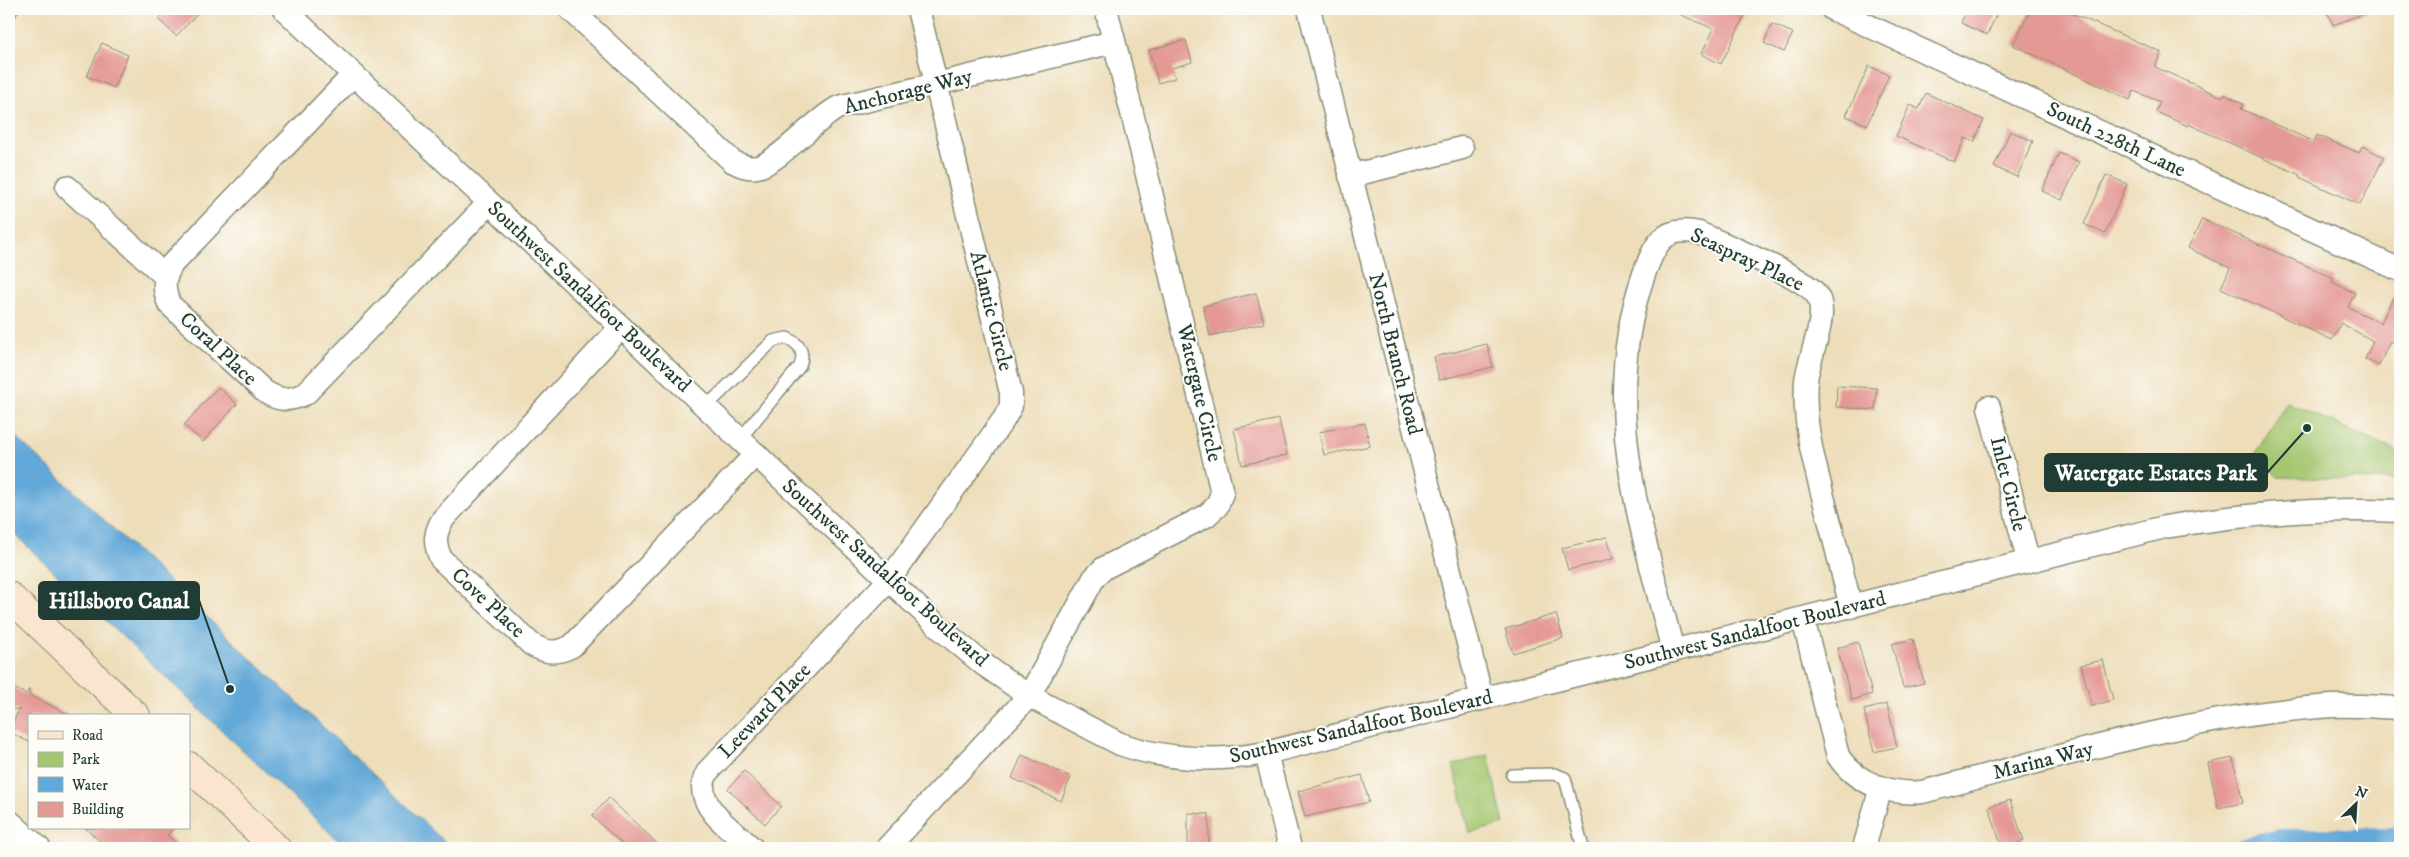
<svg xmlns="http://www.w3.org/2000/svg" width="2409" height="857" font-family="'IM FELL DW Pica',serif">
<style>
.green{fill:#a4c66f;stroke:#628252}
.water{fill:#62a8d8;stroke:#407286}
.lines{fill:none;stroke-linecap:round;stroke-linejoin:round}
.canal{stroke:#62a8d8;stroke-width:20}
.building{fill:#e49995}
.lane-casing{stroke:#868d76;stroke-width:14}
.street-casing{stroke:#868d76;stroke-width:25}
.secondary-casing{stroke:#868d76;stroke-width:30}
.lane{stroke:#fff;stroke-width:11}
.street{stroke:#fff;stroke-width:22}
.secondary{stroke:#fce5cf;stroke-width:28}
.labels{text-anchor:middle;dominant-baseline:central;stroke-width:4;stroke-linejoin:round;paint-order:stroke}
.street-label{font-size:21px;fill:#1f3d34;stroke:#fdfcf7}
.leader{fill:none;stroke:#1f3d34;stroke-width:2}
.callout-dot{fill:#1f3d34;stroke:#fdfcf7;stroke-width:2}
.callout{fill:#1f3d34;stroke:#1f3d34;stroke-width:2}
.callout-label{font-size:22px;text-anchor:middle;font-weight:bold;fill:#fff}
</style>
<rect width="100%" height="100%" fill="#fdfcf7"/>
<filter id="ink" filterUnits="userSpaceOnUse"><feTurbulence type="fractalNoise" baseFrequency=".02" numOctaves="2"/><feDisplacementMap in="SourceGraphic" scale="10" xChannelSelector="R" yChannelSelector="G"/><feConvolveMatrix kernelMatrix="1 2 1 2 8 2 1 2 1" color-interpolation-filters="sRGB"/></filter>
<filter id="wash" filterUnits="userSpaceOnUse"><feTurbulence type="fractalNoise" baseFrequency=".0096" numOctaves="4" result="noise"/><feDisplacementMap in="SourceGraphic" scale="20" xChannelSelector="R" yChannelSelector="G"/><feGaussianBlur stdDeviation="1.12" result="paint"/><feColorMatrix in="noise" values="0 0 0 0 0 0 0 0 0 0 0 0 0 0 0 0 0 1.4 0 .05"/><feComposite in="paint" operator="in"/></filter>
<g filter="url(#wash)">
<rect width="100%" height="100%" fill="#edddb9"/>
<g class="green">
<path d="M2287,402L2400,453V481L2278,477L2255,454Z"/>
<path d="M1488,755L1504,824L1470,833L1453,765Z"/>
</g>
<path class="water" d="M9,430L451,848H346L9,529Z"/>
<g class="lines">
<path class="canal" d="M2244,848L2280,839L2400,837"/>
</g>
<g id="blocks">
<g class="building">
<path d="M168,9H202L176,36L158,19Z"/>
<path d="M1667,9H1748L1721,64L1701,54L1714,29Z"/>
<path d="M1967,9H1999L1987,35L1961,23Z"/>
<path d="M2031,9H2062L2161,52L2155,67L2222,97L2224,94L2243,104L2241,109L2314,142L2317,135L2359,153L2362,146L2384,157L2360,205L2299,177L2300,175L2188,124V126L2156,112L2160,102L2134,91L2130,100L2013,45Z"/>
<path d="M2326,9H2373V10L2333,25Z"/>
<path d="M1772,24L1793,33L1784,52L1764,43Z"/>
<path d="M1186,40L1192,62L1172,68L1175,78L1158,83L1149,50Z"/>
<path d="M102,43L128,55L114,88L87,76Z"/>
<path d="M1869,66L1889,75L1867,125L1846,116Z"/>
<path d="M1926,93L1984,120L1974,142L1965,138L1954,162L1896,136L1910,105L1919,109Z"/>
<path d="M2010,131L2033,141L2017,177L1994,167Z"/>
<path d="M2059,153L2079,162L2062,200L2042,191Z"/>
<path d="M2106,175L2127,184L2105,234L2084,224Z"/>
<path d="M2202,219L2334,278L2332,282L2355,293L2348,307L2381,323L2400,283V346L2390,341L2379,366L2365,359L2373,341L2341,323L2332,340L2221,288L2230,268L2188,248Z"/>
<path d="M1256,293L1264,323L1210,336L1203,306Z"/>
<path d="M1487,344L1493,367L1439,380L1434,357Z"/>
<path d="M1837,386L1877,388L1875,410L1836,407Z"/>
<path d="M218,387L237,404L203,442L184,425Z"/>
<path d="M1279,419L1287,455L1242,465L1234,429Z"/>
<path d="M1365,423L1370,446L1324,455L1319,432Z"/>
<path d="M1607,537L1613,559L1568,570L1562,548Z"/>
<path d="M1556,614L1563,638L1513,653L1505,629Z"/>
<path d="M1913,639L1924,683L1903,688L1892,644Z"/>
<path d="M1858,642L1872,694L1852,700L1837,648Z"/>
<path d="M2103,660L2113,700L2092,706L2081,665Z"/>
<path d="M9,686L26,694L29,689V695L72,716H29V742L9,732L19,709L9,710Z"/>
<path d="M1887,704L1897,747L1874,752L1864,710Z"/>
<path d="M1022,755L1071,777L1061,801L1012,778Z"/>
<path d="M2233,758L2243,803L2218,808L2208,763Z"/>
<path d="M744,771L781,806L765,824L728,789Z"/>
<path d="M1362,775L1369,802L1305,817L1298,791Z"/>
<path d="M609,798L662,848H626L592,816Z"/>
<path d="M2010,800L2024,841L2002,848L1989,807Z"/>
<path d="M1188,813L1209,814V848H1188Z"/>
<path d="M85,828H174L167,835L181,848H108Z"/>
</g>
</g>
</g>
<g filter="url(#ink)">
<use href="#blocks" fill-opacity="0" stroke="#868d76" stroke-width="1"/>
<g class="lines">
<defs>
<g id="lane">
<path d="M9,15L12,9"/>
<path d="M706,407L773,341L787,338C800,344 805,352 800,366L740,439"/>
<path d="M1512,775L1555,774L1565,778L1583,848"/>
</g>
<g id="street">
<path d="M284,9L941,629L983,664L1029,696L1120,744C1169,761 1216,762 1266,753L2165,527C2243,514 2320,507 2400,511"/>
<path d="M570,9L732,161C740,165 748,169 757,167C778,163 815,119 839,107L1114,42"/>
<path d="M1309,9L1482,699"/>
<path d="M1832,9L2400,270"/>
<path d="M353,75L172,264C163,279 163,288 169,304L265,392C280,401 289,401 305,394L489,203"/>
<path d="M1350,176L1462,148"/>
<path d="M67,187L165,276"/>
<path d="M621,327L443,519C434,534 434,543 441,559L532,645C547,653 557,654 572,646L756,454"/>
<path d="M1989,407L2028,560"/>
<path d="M1803,619L1838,756C1855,783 1890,795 1922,792C2057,758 2192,715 2332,706C2355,705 2378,707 2400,708"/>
<path d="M1673,651C1641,523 1598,405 1644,274C1655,244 1663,225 1699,233C1725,245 1801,275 1816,294C1831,312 1808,358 1806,381C1803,424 1814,463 1825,504C1834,538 1842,572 1851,607"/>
<path d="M1266,753L1290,848"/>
<path d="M9,821L39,848"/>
<path d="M752,848C735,832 702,812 703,786C703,781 706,775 708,771L889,580L1004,419L1011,406V393L918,9"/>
<path d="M887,848L1029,696L1094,578L1104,568L1206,516L1217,506L1222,493L1140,145L1106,9"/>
<path d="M1864,848L1881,787"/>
</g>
<g id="secondary">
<path d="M9,596L136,716"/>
<path d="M189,766L276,848"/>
</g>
</defs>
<use href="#lane" class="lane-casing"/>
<use href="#street" class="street-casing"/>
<use href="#secondary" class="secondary-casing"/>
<use href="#lane" class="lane"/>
<use href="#street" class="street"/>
<use href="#secondary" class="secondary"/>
</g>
</g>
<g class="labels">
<g class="street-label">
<text transform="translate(908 92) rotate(-14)">Anchorage Way</text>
<text transform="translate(2116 140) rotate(25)">South 228th Lane</text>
<text transform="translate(1747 260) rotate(25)">Seaspray Place</text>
<text transform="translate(589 297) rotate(43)">Southwest Sandalfoot Boulevard</text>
<text transform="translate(991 311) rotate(76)">Atlantic Circle</text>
<text transform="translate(218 349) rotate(43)">Coral Place</text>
<text transform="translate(1395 354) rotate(76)">North Branch Road</text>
<text transform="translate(1199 393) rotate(77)">Watergate Circle</text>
<text transform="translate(2008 484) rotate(76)">Inlet Circle</text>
<text transform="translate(885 573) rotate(42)">Southwest Sandalfoot Boulevard</text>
<text transform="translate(488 603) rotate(43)">Cove Place</text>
<text transform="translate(1755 631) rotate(-14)">Southwest Sandalfoot Boulevard</text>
<text transform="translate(765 711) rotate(-46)">Leeward Place</text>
<text transform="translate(1361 727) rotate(-13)">Southwest Sandalfoot Boulevard</text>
<text transform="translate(2043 761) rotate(-14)">Marina Way</text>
</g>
</g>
<path class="leader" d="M2307 428L2267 473M230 689L199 600"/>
<g class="callout-dot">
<circle cx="2307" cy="428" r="5"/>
<circle cx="230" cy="689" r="5"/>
</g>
<g class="callout">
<rect x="2045" y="454" width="222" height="37" rx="5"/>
<rect x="39" y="582" width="160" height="37" rx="5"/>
</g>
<g class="callout-label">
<text x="2156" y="480">Watergate Estates Park</text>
<text x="119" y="608">Hillsboro Canal</text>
</g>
<rect width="2409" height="857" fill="none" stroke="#fdfcf7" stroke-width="30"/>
<rect x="28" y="714" width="162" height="115" fill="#fdfcf7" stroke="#a4b0a9"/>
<rect x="38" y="731" width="25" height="8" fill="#fce5cf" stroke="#a4b0a9"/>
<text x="72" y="740" font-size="15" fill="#1f3d34">Road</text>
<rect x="38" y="752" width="25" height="15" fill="#a4c66f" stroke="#a4b0a9"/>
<text x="72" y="764" font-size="15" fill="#1f3d34">Park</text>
<rect x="38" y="777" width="25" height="15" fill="#62a8d8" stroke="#a4b0a9"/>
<text x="72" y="790" font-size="15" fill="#1f3d34">Water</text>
<rect x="38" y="802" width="25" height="15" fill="#e49995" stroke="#a4b0a9"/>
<text x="72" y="814" font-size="15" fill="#1f3d34">Building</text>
<g transform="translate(2356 804) rotate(25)" stroke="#fdfcf7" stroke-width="4" paint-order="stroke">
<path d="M0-4L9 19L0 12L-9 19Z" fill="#1f3d34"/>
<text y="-8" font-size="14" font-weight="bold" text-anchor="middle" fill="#1f3d34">N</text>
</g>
</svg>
